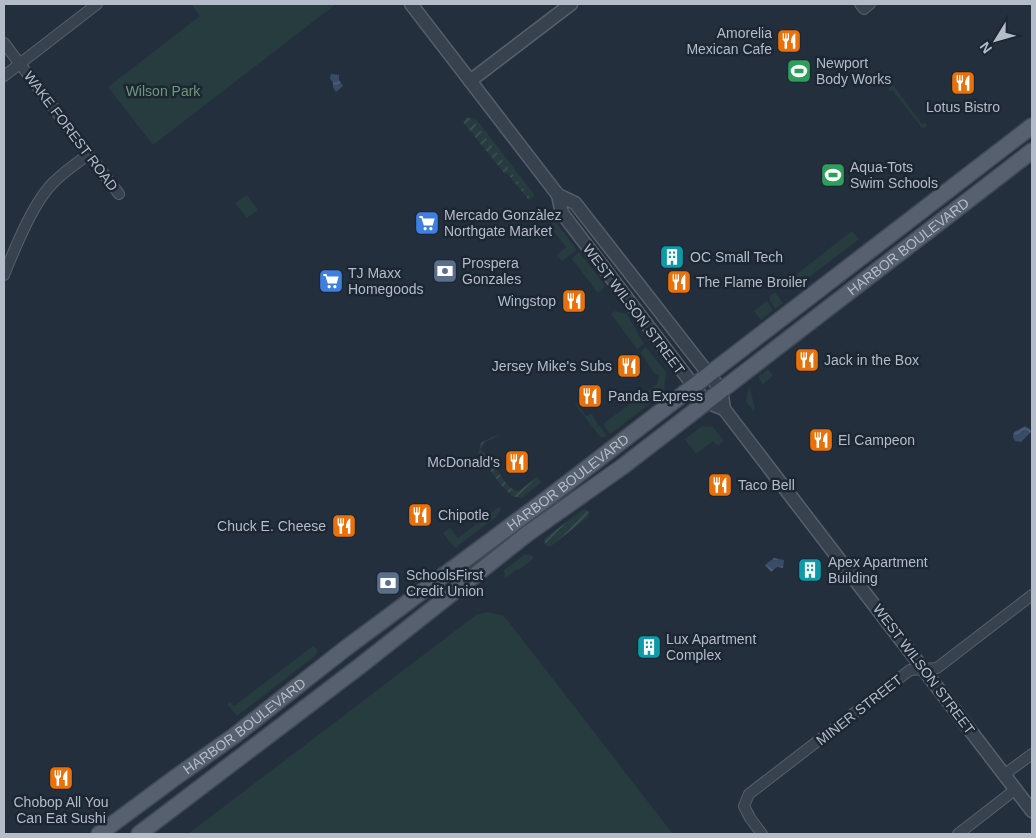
<svg xmlns="http://www.w3.org/2000/svg" width="1036" height="838" font-family="Arial,sans-serif">
<style>
.green{fill:#263c3f}
.garden{fill:url(#garden-furrows)}
.water{fill:url(#water-waves)}
.lines{fill:none;stroke-linecap:round;stroke-linejoin:round}
.minor-casing{stroke:#565f6c;stroke-width:12}
.tertiary-casing{stroke:#565f6c;stroke-width:15}
.primary-casing{stroke:#414a57;stroke-width:18}
.minor{stroke:#38414e;stroke-width:10}
.tertiary{stroke:#38414e;stroke-width:12}
.primary{stroke:#56606e;stroke-width:15}
.labels{text-anchor:middle;dominant-baseline:central;stroke-width:5;stroke-linejoin:round;paint-order:stroke}
.poi-label{font-size:14px;fill:#b4bcc9;stroke:#1d2633;text-anchor:start}
.park-label{font-size:14px;fill:#6b9a76;stroke:#1d2633}
.street-label{font-size:14px;fill:#b4bcc9;stroke:#1d2633}
</style>
<defs>
<pattern id="garden-furrows" width="10" height="10" patternUnits="userSpaceOnUse" patternTransform="scale(1.25)"><rect width="10" height="10" fill="#263c3f"/><path d="M-1 1l2-2M0 10L10 0M9 11l2-2" fill="none" stroke="#435659"/></pattern>
<pattern id="water-waves" width="16" height="10" patternUnits="userSpaceOnUse" patternTransform="scale(1.25)"><rect width="16" height="10" fill="#394c67"/><path d="M0 5q4-4 8 0t8 0" fill="none" stroke="#53647b"/></pattern>
</defs>
<rect width="100%" height="100%" fill="#242f3e"/>
<g class="green">
<path d="M191,4H336L153,145L108,87L200,16Z"/>
<path d="M893,85L922,124L925,123L927,126L923,129L892,90L889,91L888,89Z"/>
<path d="M472,119L477,120L533,193L534,195L531,199Z"/>
<path d="M247,195L258,210L247,218L235,203Z"/>
<path d="M555,221L577,250L562,261L557,255L566,247L549,226Z"/>
<path d="M852,231L859,239L795,288L788,281Z"/>
<path d="M579,252L604,284V288L598,293L572,259Z"/>
<path d="M775,292L783,303L775,309L770,301V296Z"/>
<path d="M767,301L773,310L761,320L754,311Z"/>
<path d="M615,311L627,314L644,344L637,349L611,314Z"/>
<path d="M646,347L666,372L664,393L610,434L603,424L657,384L659,375L655,374L640,352Z"/>
<path d="M768,369L773,376L763,384L758,377Z"/>
<path d="M749,385L755,409L754,411L746,402Z"/>
<path d="M576,403L586,416L592,414L598,425L595,427L600,426L607,436L601,438L575,404Z"/>
<path d="M702,426L713,427L724,441L718,446L713,441L696,454L685,439Z"/>
<path d="M499,507L501,509L496,517L455,548L443,533L450,528L458,538Z"/>
<path d="M525,554L533,556V559L519,570L517,569L505,578L504,570Z"/>
<path d="M486,612L502,615L508,621L673,834H188L476,615Z"/>
<path d="M313,646L318,650L315,656L237,716L227,704L230,702L234,706Z"/>
</g>
<g class="garden">
<path d="M467,117L472,119L531,199L529,200L507,173L505,174L463,122Z"/>
<path d="M494,436H499L485,442L481,449L509,487L516,491H519L537,477L541,482L522,498L512,496L501,485L478,454L481,443Z"/>
<path d="M584,509L589,512L588,517L551,546H548L545,544L544,539Z"/>
</g>
<g class="water">
<path d="M331,74L339,75V80L343,86L336,92L333,87V83L330,78Z"/>
<path d="M1025,426L1030,429L1031,432L1021,442L1015,441L1013,437L1014,432Z"/>
<path d="M774,558L784,560L783,568L777,567L771,572L765,565Z"/>
</g>
<g class="lines">
<defs>
<g id="minor">
<path d="M860,4L864,9L870,4"/>
<path d="M4,43L119,194"/>
<path d="M4,76L97,4"/>
<path d="M4,275C15,248 34,200 55,181C65,171 77,163 88,155"/>
<path d="M1005,774L1032,754"/>
<path d="M762,834L750,818L744,806L749,794L910,670L937,668L1032,595"/>
<path d="M958,834L1016,789"/>
</g>
<g id="tertiary">
<path d="M411,4L558,195L575,203L721,390L724,409L1032,811"/>
<path d="M470,81L571,4"/>
<path d="M558,195L562,213L706,402L724,409"/>
</g>
<g id="primary">
<path id="s1" d="M99,834L176,777L234,736L346,648L548,498L1032,126"/>
<path id="s2" d="M139,834L360,666L527,534L622,467L1032,151"/>
</g>
</defs>
<use href="#minor" class="minor-casing"/>
<use href="#tertiary" class="tertiary-casing"/>
<use href="#primary" class="primary-casing"/>
<use href="#minor" class="minor"/>
<use href="#tertiary" class="tertiary"/>
<use href="#primary" class="primary"/>
</g>
<defs>
<symbol id="restaurant-square" viewBox="-11 -11 22 22"><rect x="-9" y="-9" width="18" height="18" rx="4" fill="#e8710a" stroke="#1d2633"/><path d="M-5-6h1v4h1v-4h1v4h1v-4h1v5L-1.5 .5V6h-2V.5L-5-1ZM5-6V6H3V1.5H1.5Q1.5-4 5-6Z" fill="#fff"/></symbol>
<symbol id="stadium-square" viewBox="-11 -11 22 22"><rect x="-9" y="-9" width="18" height="18" rx="4" fill="#2e9e5b" stroke="#1d2633"/><path d="M0-5a6.5 5 0 1 0 0 10a6.5 5 0 1 0 0-10ZM-3.5-1.8h7v3.6h-7Z" fill="#fff"/></symbol>
<symbol id="supermarket-square" viewBox="-11 -11 22 22"><rect x="-9" y="-9" width="18" height="18" rx="4" fill="#3f7fe0" stroke="#1d2633"/><path d="M-6-5.5h2.5l.6 2H6L4.5 2H-2.5L-4.4-4H-6ZM-1.5 3.2a1.3 1.3 0 1 0 .1 0ZM3 3.2a1.3 1.3 0 1 0 .1 0Z" fill="#fff"/></symbol>
<symbol id="building-square" viewBox="-11 -11 22 22"><rect x="-9" y="-9" width="18" height="18" rx="4" fill="#0f9aa8" stroke="#1d2633"/><path d="M-4-6H4V6H1V3H-1V6H-4ZM-2.5-4.3h1.7v1.8h-1.7ZM.8-4.3h1.7v1.8H.8ZM-2.5-1h1.7V.8h-1.7ZM.8-1h1.7V.8H.8Z" fill="#fff"/></symbol>
<symbol id="bank-square" viewBox="-11 -11 22 22"><rect x="-9" y="-9" width="18" height="18" rx="4" fill="#5c6f8a" stroke="#1d2633"/><path d="M-6-4H6V4H-6ZM0-2.3a2.3 2.3 0 1 0 0 4.6a2.3 2.3 0 1 0 0-4.6Z" fill="#fff"/></symbol>
</defs>
<g fill-rule="evenodd">
<use href="#restaurant-square" x="775" y="27" width="28" height="28"/>
<use href="#stadium-square" x="785" y="57" width="28" height="28"/>
<use href="#restaurant-square" x="949" y="69" width="28" height="28"/>
<use href="#stadium-square" x="819" y="161" width="28" height="28"/>
<use href="#supermarket-square" x="413" y="209" width="28" height="28"/>
<use href="#building-square" x="658" y="243" width="28" height="28"/>
<use href="#bank-square" x="431" y="257" width="28" height="28"/>
<use href="#supermarket-square" x="317" y="267" width="28" height="28"/>
<use href="#restaurant-square" x="665" y="268" width="28" height="28"/>
<use href="#restaurant-square" x="560" y="287" width="28" height="28"/>
<use href="#restaurant-square" x="793" y="346" width="28" height="28"/>
<use href="#restaurant-square" x="615" y="352" width="28" height="28"/>
<use href="#restaurant-square" x="576" y="382" width="28" height="28"/>
<use href="#restaurant-square" x="807" y="426" width="28" height="28"/>
<use href="#restaurant-square" x="503" y="448" width="28" height="28"/>
<use href="#restaurant-square" x="706" y="471" width="28" height="28"/>
<use href="#restaurant-square" x="406" y="501" width="28" height="28"/>
<use href="#restaurant-square" x="330" y="512" width="28" height="28"/>
<use href="#building-square" x="796" y="556" width="28" height="28"/>
<use href="#bank-square" x="374" y="569" width="28" height="28"/>
<use href="#building-square" x="635" y="633" width="28" height="28"/>
<use href="#restaurant-square" x="47" y="764" width="28" height="28"/>
</g>
<g class="labels">
<g class="poi-label">
<text x="772" y="33" text-anchor="end">Amorelia<tspan x="772" dy="16">Mexican Cafe</tspan></text>
<text x="816" y="63">Newport<tspan x="816" dy="16">Body Works</tspan></text>
<text x="963" y="107" text-anchor="middle">Lotus Bistro</text>
<text x="850" y="167">Aqua-Tots<tspan x="850" dy="16">Swim Schools</tspan></text>
<text x="444" y="215">Mercado Gonzàlez<tspan x="444" dy="16">Northgate Market</tspan></text>
<text x="690" y="257">OC Small Tech</text>
<text x="462" y="263">Prospera<tspan x="462" dy="16">Gonzales</tspan></text>
<text x="348" y="273">TJ Maxx<tspan x="348" dy="16">Homegoods</tspan></text>
<text x="696" y="282">The Flame Broiler</text>
<text x="556" y="301" text-anchor="end">Wingstop</text>
<text x="824" y="360">Jack in the Box</text>
<text x="612" y="366" text-anchor="end">Jersey Mike's Subs</text>
<text x="608" y="396">Panda Express</text>
<text x="838" y="440">El Campeon</text>
<text x="500" y="462" text-anchor="end">McDonald's</text>
<text x="738" y="485">Taco Bell</text>
<text x="438" y="515">Chipotle</text>
<text x="326" y="526" text-anchor="end">Chuck E. Cheese</text>
<text x="828" y="562">Apex Apartment<tspan x="828" dy="16">Building</tspan></text>
<text x="406" y="575">SchoolsFirst<tspan x="406" dy="16">Credit Union</tspan></text>
<text x="666" y="639">Lux Apartment<tspan x="666" dy="16">Complex</tspan></text>
<text x="61" y="802" text-anchor="middle">Chobop All You<tspan x="61" dy="16">Can Eat Sushi</tspan></text>
</g>
<g class="park-label">
<text x="163" y="91">Wilson Park</text>
</g>
<g class="street-label">
<text transform="translate(71 131) rotate(53)">WAKE FOREST ROAD</text>
<text stroke="none"><textPath href="#s2" startOffset="968">HARBOR BOULEVARD</textPath></text>
<text transform="translate(634 309) rotate(53)">WEST WILSON STREET</text>
<text stroke="none"><textPath href="#s1" startOffset="586">HARBOR BOULEVARD</textPath></text>
<text transform="translate(924 669) rotate(53)">WEST WILSON STREET</text>
<text transform="translate(859 710) rotate(-38)">MINER STREET</text>
<text stroke="none"><textPath href="#s1" startOffset="181">HARBOR BOULEVARD</textPath></text>
</g>
</g>
<rect width="1036" height="838" fill="none" stroke="#b4bcc9" stroke-width="10"/>
<g transform="translate(996 40) rotate(233)" stroke="#1d2633" stroke-width="4" paint-order="stroke">
<path d="M0-4L9 19L0 12L-9 19Z" fill="#b4bcc9"/>
<text y="-8" font-size="14" font-weight="bold" text-anchor="middle" fill="#b4bcc9">N</text>
</g>
</svg>
